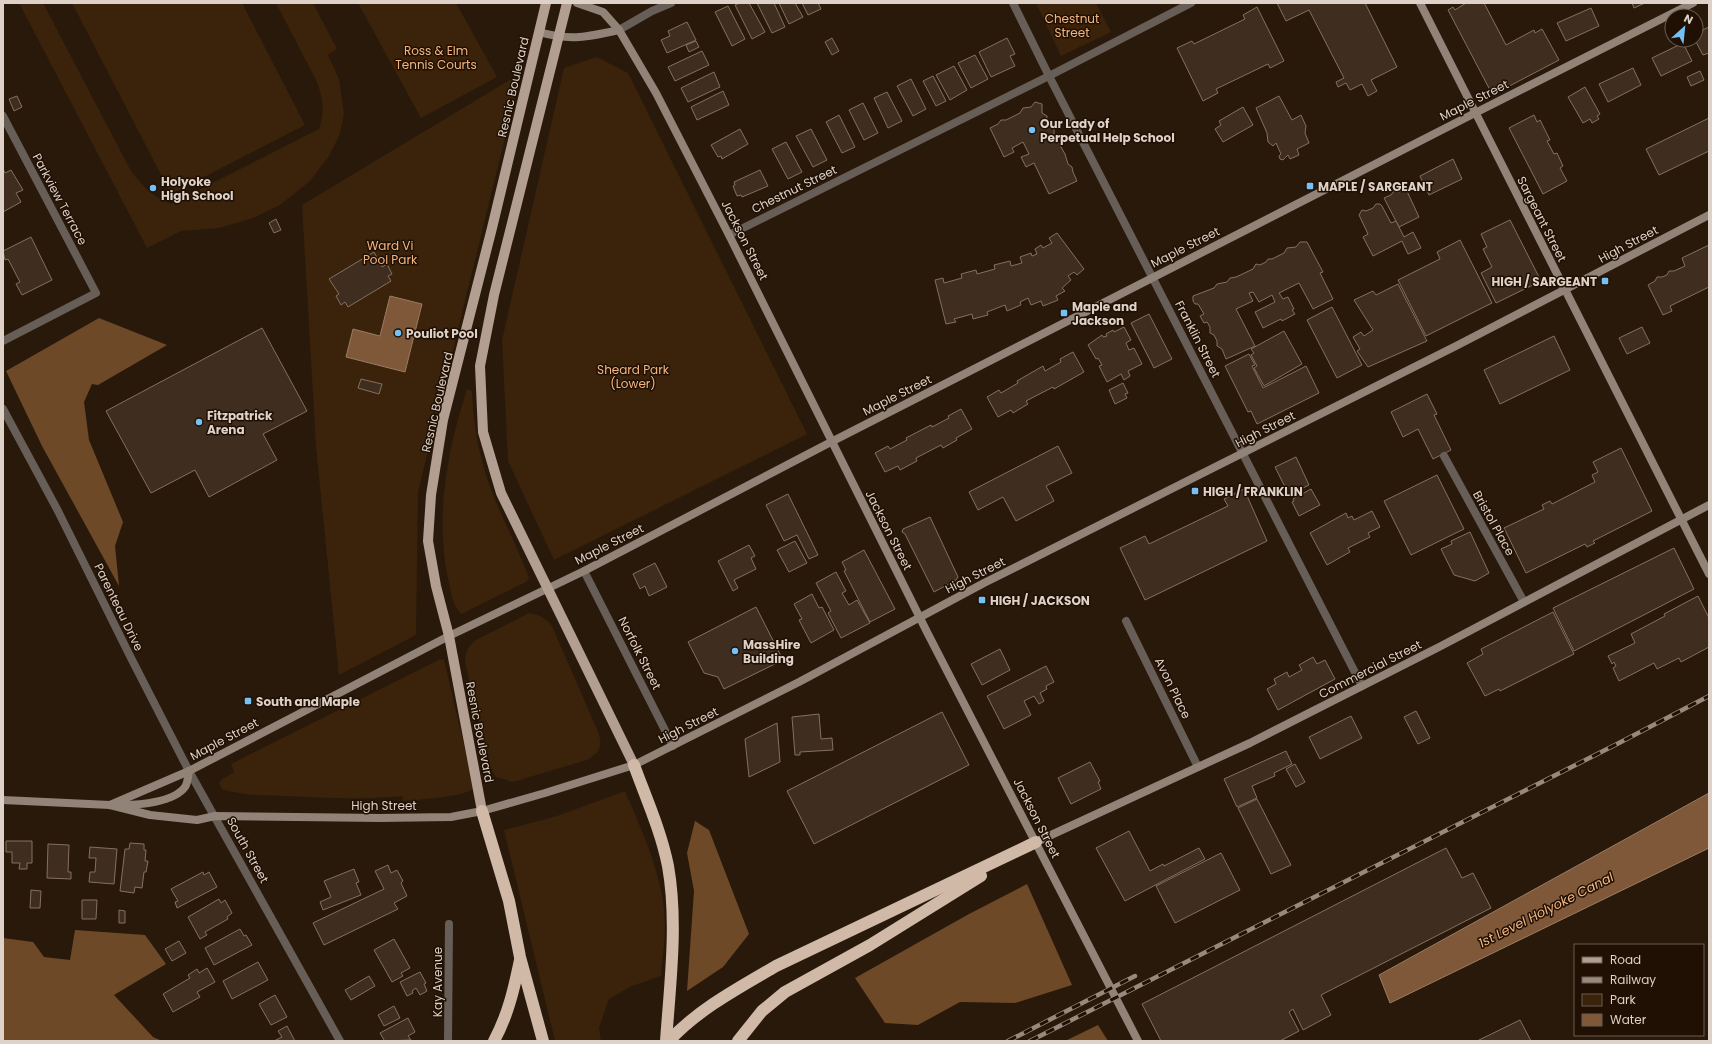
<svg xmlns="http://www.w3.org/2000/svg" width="1712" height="1044" font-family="Poppins,sans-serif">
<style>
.green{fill:#3b220a}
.forest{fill:#6d4928}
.water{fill:#7e5838;stroke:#9a7c63}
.building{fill:#3f2e1f;stroke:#84705f}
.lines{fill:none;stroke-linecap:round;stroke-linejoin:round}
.street{stroke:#675e57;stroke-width:8}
.secondary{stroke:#918377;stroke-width:8}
.primary{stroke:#b29f91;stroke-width:10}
.highway{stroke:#d0b9a7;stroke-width:12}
.rail-casing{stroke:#97897e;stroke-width:4.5}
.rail{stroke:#1f1003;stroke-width:3;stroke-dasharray:9;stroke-linecap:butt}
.poi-dot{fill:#75c0f6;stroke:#1f1003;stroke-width:1.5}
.labels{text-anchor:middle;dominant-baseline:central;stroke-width:3;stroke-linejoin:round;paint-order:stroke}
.park-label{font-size:12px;fill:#f2b581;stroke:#1f1003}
.street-label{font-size:12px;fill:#ddd1c8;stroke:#1f1003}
.poi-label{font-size:12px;font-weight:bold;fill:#ddd1c8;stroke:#1f1003;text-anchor:start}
.water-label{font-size:13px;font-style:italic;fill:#f7b985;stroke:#1f1003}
</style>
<rect width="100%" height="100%" fill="#29190b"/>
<g class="green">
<path d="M19,3H43L131,171C144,188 152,196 171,204L319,129C325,110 323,97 316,80L276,3H313L337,49L328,55L339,79L344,115L339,136L329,156L310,181L280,205L253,218L219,228L181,231L147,248Z"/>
<path d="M72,3H242L305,125L171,194Z"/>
<path d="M358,3H456L497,77L421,118Z"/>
<path d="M1036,3H1096L1111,32L1061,56Z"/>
<path d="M597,57L628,73L807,434L554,560L508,461L502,340L564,68Z"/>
<path d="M521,73L418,492L416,635L339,675L316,446L302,205Z"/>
<path d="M467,389L472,391C473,415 476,440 483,464C493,503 515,540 529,578L526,582L461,614C453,606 451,594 449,583C434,520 447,451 467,389Z"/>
<path d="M529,613C540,615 546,618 552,626L596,727C603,743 603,751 587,760L513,782L496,777L490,767L465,662C466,652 467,647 476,640Z"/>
<path d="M441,659L444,660L474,788C466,797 416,800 403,801L402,796C363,800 325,798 286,796C264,795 243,796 222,789L219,783L221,780L234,772L231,764Z"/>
<path d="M625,791C643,834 665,879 665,927C665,943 662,960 661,976L632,986L609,999L599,1028L601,1041H555L504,830L557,816Z"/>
</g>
<g class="forest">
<path d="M99,318L167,345L98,385L92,384L84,402L89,440L123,522L115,546L119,586L42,446L6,371Z"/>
<path d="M695,821L709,830L749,934L723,967L687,991L694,891L687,853Z"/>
<path d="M1027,884L1072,985L1015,1003L960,1002L918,1025L885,1023L855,978L969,914Z"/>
<path d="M75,930L145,935L166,964L114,995L153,1037L162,1041H3V938L33,942L44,957L70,960Z"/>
<path d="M1098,1025L1108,1041H1065Z"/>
</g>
<g class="water">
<path d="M390,296L422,304L405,372L346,357L353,329L380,336Z"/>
<path d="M1709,793V848L1390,1003L1379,975Z"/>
</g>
<g class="building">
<path d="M740,3H749L765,32L752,39L735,5Z"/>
<path d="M757,3H774L785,27L772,33Z"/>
<path d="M779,3H795L803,17L789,24Z"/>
<path d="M802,3H818L821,9L808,15Z"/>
<path d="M1277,3H1365L1397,67L1371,80L1377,91L1368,96L1362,84L1350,90L1346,83L1338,87L1336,82L1344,78L1309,10L1286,21Z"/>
<path d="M1466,3H1484L1506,45L1534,30L1535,33L1542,29L1559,60L1498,92L1490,90L1448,10L1453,7L1455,10Z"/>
<path d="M1632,3H1645L1634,8Z"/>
<path d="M728,6L745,39L732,46L715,12Z"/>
<path d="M1257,7L1284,61L1270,68L1268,64L1216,89L1218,93L1203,101L1177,48L1192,41L1194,44L1245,19L1243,15Z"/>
<path d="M1591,8L1599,26L1566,41L1557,23Z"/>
<path d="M687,22L696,40L667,53L661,40L670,36L668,31Z"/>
<path d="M1709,27V53L1703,55L1695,40L1696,33Z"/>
<path d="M832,38L839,51L832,55L825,42Z"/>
<path d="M1007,38L1015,54L1010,56L1015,66L991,77L979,52Z"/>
<path d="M696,41L699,47L689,52L686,45Z"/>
<path d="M1683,43L1692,61L1661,76L1652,58Z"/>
<path d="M702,51L709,65L675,81L668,67Z"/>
<path d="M975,55L988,79L971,88L958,63Z"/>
<path d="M954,66L967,90L950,100L936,75Z"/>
<path d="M1633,68L1641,85L1608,102L1599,84Z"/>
<path d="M1700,71L1704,80L1691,86L1687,77Z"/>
<path d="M714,72L720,87L688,102L681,88Z"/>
<path d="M933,76L946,101L936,106L923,81Z"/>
<path d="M911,79L926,109L913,116L897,86Z"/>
<path d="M1585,87L1600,114L1597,116L1599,119L1592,123L1590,119L1583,123L1568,97Z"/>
<path d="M723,91L729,105L697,120L691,107Z"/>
<path d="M887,92L902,121L888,128L874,98Z"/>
<path d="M17,96L22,107L14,111L9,99Z"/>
<path d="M1279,96L1292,120L1301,115L1306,126L1305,133L1309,143L1297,149L1299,155L1290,159L1288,155L1283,160L1280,159L1279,156L1281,154L1276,143L1273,146L1268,142L1267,133L1256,108Z"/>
<path d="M1035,102L1042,104V113L1047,116V122L1054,129V135L1065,154L1068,164L1072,167L1073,172L1077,181L1049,194L1034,163L1026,167L1021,157L1029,154L1023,142L1012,148L1014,152L1004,157L990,128L998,124L1001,120H1006L1020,113L1023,108L1031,107Z"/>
<path d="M863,103L878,133L864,140L849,110Z"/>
<path d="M1243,107L1253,125L1223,142L1215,129L1221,125L1219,121Z"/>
<path d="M839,115L855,147L842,153L826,122Z"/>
<path d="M1534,115L1537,122L1540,120L1550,140L1547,141L1554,154L1557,153L1563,166L1560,168L1567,181L1543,194L1509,128Z"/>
<path d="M1709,118V151L1659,175L1646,149Z"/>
<path d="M740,129L748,144L722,159L721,156L718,157L711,145Z"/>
<path d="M811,129L827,160L813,167L796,136Z"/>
<path d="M786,142L802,172L788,179L772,149Z"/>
<path d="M1453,159L1462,179L1429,195L1420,176Z"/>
<path d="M3,169L5,173L11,170L23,190L16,193L21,202L3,212Z"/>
<path d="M760,170L768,186L742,197L741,195L737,196L733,186L735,185L734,182Z"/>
<path d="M1406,189L1419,217L1399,227L1384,198L1391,195L1394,191L1399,192Z"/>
<path d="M1376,204H1380L1382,206L1391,223L1396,221L1404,237L1413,232L1421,248L1408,254L1402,241L1373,256L1363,237L1368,234L1359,215L1362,210L1366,211L1373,208Z"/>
<path d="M276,219L281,230L274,233L269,223Z"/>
<path d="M1510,220L1541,281L1496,303L1481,273L1492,267L1483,249L1487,247L1481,234Z"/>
<path d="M1057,233L1084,269L1077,275L1074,272L1068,276L1071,280L1062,288L1065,291L1056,296L1058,300L1043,306L1041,301L1031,305L1028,298L1020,302L1021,305L1007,311L1005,305L987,312L988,315L973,319L972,314L954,319L956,322L946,324L935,280L943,278L944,283L962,278L961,274L976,270L977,274L995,269L994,265L1010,261L1011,266L1022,263L1020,257L1031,253L1032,256L1037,254L1035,249L1041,245L1043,248L1052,243L1049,238Z"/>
<path d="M31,237L52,280L22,295L16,284L20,282L8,259L5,260L3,251Z"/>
<path d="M1460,240L1492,303L1426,336L1398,280L1440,259L1437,252Z"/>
<path d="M1300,242H1307L1323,272L1320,273L1333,299L1313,309L1299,283L1279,293L1283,299L1288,297L1294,309L1292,310L1295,314L1282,321L1281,319L1263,328L1255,312L1275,302L1272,295L1259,302L1253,292L1249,293L1253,301L1236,309L1255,346L1226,359L1222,349L1217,346V341L1214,335L1210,333V327L1207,322L1204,323L1200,316L1204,314L1198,304H1195L1193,301V296L1214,288L1217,284L1227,282L1230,278L1236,277L1253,269L1256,264L1260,265L1266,262L1268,259H1272L1284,253L1287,248L1296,247Z"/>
<path d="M1709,245V287L1670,306L1672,311L1663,315L1648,285L1655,281L1657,277H1662L1667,275L1669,271H1674L1685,266L1682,258Z"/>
<path d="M374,252L382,267L387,264L392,274L388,276L391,281L348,307L345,302L341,305L336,296L339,294L329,279Z"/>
<path d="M1398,284L1427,341L1368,367L1357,351L1360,349L1353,337L1361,332L1364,336L1373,330L1354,300L1373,291L1376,295Z"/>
<path d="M1332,307L1362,365L1337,378L1307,320Z"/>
<path d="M1149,314L1172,359L1154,368L1131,323Z"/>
<path d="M1124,327L1131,340L1126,343L1129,350L1134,348L1142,364L1128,371L1130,376L1124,380L1121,374L1107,382L1099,366L1102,365L1098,358L1096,359L1088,345L1102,335L1103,337L1107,336L1106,334L1113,330L1114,332Z"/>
<path d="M1642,327L1650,343L1627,354L1619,338Z"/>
<path d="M262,328L307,411L263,434L277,460L209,497L195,470L151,493L106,411Z"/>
<path d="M1284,331L1302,364L1264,386L1254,368L1257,366L1251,355L1254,353L1251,349Z"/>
<path d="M1554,336L1570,370L1500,404L1484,370Z"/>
<path d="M1073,352L1084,372L1054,389L1053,387L1026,401L1028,404L1013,413L1011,410L998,417L987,397L999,390L1001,393L1018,383L1017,381L1043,366L1045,371L1061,362L1060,359Z"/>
<path d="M1249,354L1255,365L1252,366L1263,388L1306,366L1319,393L1257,424L1251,411L1248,412L1225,366Z"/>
<path d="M361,379L382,384L379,394L358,388Z"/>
<path d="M1123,383L1128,393L1125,394L1127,398L1115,404L1109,390Z"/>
<path d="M1427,394L1437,414L1434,415L1451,450L1433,459L1418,429L1403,437L1391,412Z"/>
<path d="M961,409L972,429L956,438L957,440L943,448L941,445L916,458L917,461L900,470L898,466L885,472L875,453L888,446L890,449L907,440L906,438L931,425L932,427L949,418L948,416Z"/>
<path d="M1058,446L1072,473L1046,486L1054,501L1016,521L1003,497L978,510L969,492Z"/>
<path d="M1621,448L1652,511L1593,541L1595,543L1587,547L1585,544L1526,573L1504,528L1544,509L1542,505L1550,501L1552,504L1595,482L1592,475L1598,472L1593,462Z"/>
<path d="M1296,457L1309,485L1289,495L1275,467Z"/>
<path d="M1437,475L1464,529L1411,555L1384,501Z"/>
<path d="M1244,489L1267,541L1145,600L1120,548L1145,536L1149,544L1228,506L1224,499Z"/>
<path d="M1311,489L1320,505L1299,516L1292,502L1294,501L1293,499Z"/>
<path d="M788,494L818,555L809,559L797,535L784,541L766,505Z"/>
<path d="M1372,511L1380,527L1368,533L1370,537L1348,548L1350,552L1327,565L1310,533L1346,513L1348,518L1352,516L1354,520Z"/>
<path d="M930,517L958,577L956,580L934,592L905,534L902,532L903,529Z"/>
<path d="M1470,532L1489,573L1475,581L1454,575L1441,549L1452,544L1451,541Z"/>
<path d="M795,541L807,563L789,572L777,550Z"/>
<path d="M749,545L755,556L751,558L756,569L734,580L738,588L733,591L718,561Z"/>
<path d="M1674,548L1694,589L1574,651L1553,608Z"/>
<path d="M864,550L895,609L870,622L844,571L846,570L842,562Z"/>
<path d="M655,563L667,587L649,596L645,586L640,589L633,574Z"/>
<path d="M836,572L846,591L842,593L849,605L857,600L870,623L841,638L828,613L831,611L816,583Z"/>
<path d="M812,594L819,608L822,607L834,630L811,643L799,620L802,619L794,604Z"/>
<path d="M1698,596L1709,618V647L1681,662L1679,658L1657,669L1654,663L1619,681L1613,668L1616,666L1614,662L1612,664L1608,656L1635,643L1631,634L1665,616L1664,614Z"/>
<path d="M756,607L783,660L724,689L718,677L704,673L688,642Z"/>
<path d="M1553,612L1574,654L1500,691L1499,689L1485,696L1467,663L1483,654L1481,649Z"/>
<path d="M1000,649L1010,670L982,685L971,664Z"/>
<path d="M1313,657L1317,664L1325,660L1335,679L1278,710L1267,689L1276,684L1274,679L1287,672L1289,677L1302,670L1299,665Z"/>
<path d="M1046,666L1054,682L1046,686L1047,689L1040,693L1044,701L1039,704L1034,696L1024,701L1031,715L1004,729L987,696Z"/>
<path d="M1416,711L1430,738L1418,744L1404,717Z"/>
<path d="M942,712L969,765L814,844L787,791Z"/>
<path d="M819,714L821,739L832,738L833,750L800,752V755H795L792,717Z"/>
<path d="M1351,716L1362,738L1320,759L1309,737Z"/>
<path d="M777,723L780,762L749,777L745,739Z"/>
<path d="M1286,751L1292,764L1274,773L1275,776L1252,786L1257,798L1237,807L1224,779Z"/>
<path d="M1090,762L1100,781L1098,782L1101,789L1071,804L1058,778Z"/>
<path d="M1295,764L1305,782L1296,787L1286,769Z"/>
<path d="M1257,799L1291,865L1271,874L1238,808Z"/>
<path d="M1129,831L1150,871L1163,864L1164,866L1199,848L1205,859L1125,901L1096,848Z"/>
<path d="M6,841H32V863H27V869H19L20,863H12V852H6Z"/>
<path d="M130,843L144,844V850H146L145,861H148L146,872H144L142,888L135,887L134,893L120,891L125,849H129Z"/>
<path d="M48,844L69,845L68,872H71V879L47,878Z"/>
<path d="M90,847L117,849L114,884L89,882L90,872H95L96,858H89Z"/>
<path d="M1446,848L1462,878L1473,873L1491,908L1321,995L1331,1015L1303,1030L1293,1009L1289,1012L1299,1031L1280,1041H1161L1142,1004Z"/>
<path d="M1221,853L1240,890L1175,923L1156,886Z"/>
<path d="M388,865L391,873L397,870L403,881L401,883L407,896L394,903L398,909L324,945L313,923L384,889L375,871Z"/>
<path d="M354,869L359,882L356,883L361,895L323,910L320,902L331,897L324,881Z"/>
<path d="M203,872L204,875L209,872L217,887L177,908L175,902L178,901L171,889Z"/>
<path d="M31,890L41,891L40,908H30Z"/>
<path d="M219,899L221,903L225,900L232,913L227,917L228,919L205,932L207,935L200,939L188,917Z"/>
<path d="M82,900H97L96,919H82Z"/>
<path d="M119,910L125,911V923H119Z"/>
<path d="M240,929L244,936L246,935L252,945L214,965L205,948Z"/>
<path d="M394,939L410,968L401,973L403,976L392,982L374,950Z"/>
<path d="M179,941L186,953L172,961L165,949Z"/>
<path d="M258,962L268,980L232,999L223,981Z"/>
<path d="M207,968L215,982L197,992L200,997L173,1012L163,994L190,978L188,975L197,969L199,973Z"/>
<path d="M420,972L426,983L424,984L427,991L420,995L416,988L412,991L413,993L407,996L400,982Z"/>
<path d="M369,976L375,986L351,1000L345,990Z"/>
<path d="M275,995L287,1017L271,1025L259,1004Z"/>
<path d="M394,1006L400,1018L384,1026L378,1015Z"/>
<path d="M408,1018L415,1032L408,1036L411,1040L383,1041L384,1040L380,1033Z"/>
<path d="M1520,1020L1531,1041H1477Z"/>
<path d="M287,1026L295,1041H274L282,1037L278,1031Z"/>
</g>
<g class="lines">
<g class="street">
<path d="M1013,3L1049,76L1362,686"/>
<path d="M619,30L652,11L671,3"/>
<path d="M3,116L96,293L3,341"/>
<path d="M729,235L1049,76L1191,3"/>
<path d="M3,409L58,511L130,656L189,771L340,1041"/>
<path d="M1444,456L1524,602"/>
<path d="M584,571L673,746"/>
<path d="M1126,621L1198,767"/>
<path d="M448,1041L449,924"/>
</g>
<g class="secondary">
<path d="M577,3L603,12L619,30L656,93L729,235L928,634L1138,1041"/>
<path d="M1420,3L1709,574"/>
<path d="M539,32C570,41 588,37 619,30"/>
<path d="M3,800L110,805L150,815L197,820L215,816L380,818L451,817L482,811L545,793L634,765L799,682L984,583L1456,346L1709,215"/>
<path d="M110,805L189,771L449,636L584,571L831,442L1475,113L1693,3"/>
<path d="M123,805C140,805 174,802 185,787C188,783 188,775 189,771"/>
<path d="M1036,842L1250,743L1441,646L1709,505"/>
</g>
<g class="primary">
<path d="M567,3L494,295L480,366L483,432L501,493L634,765"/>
<path d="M482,811L449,636L436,586L428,541L431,495L443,420L492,228L546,3"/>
</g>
<g class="highway">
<path d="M634,765C646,798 661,831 668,866C678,922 670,984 666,1041"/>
<path d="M482,811L509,901L520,957L543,1041"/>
<path d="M494,1041C508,1015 514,989 520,960"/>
<path d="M669,1041C697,1010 740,987 776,966L1036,842"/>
<path d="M738,1041L762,1011L785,992L870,945L981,876"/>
</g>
<defs>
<g id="rail">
<path d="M1008,1041L1135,976"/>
<path d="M1030,1041L1619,743L1709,696"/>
</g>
</defs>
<use href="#rail" class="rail-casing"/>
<use href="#rail" class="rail"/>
</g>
<g class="poi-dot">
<circle cx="1032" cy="130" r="4"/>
<rect x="1306" y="182" width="8" height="8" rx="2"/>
<circle cx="153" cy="188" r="4"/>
<rect x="1601" y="277" width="8" height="8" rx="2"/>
<rect x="1060" y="309" width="8" height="8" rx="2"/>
<circle cx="398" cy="333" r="4"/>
<circle cx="199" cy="422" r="4"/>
<rect x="1191" y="487" width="8" height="8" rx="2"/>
<rect x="978" y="596" width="8" height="8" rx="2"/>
<circle cx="735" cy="651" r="4"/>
<rect x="244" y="697" width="8" height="8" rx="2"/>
</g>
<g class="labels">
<g class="park-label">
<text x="1072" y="18">Chestnut<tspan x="1072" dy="14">Street</tspan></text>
<text x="436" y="50">Ross &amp; Elm<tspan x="436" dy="14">Tennis Courts</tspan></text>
<text x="390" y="245">Ward Vi<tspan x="390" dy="14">Pool Park</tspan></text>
<text x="633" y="369">Sheard Park<tspan x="633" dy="14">(Lower)</tspan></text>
</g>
<g class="street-label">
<text transform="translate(513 87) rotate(-77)">Resnic Boulevard</text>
<text transform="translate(1474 100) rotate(-27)">Maple Street</text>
<text transform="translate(794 189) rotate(-26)">Chestnut Street</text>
<text transform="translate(60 199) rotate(62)">Parkview Terrace</text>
<text transform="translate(1542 219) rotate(63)">Sargeant Street</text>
<text transform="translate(745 240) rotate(63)">Jackson Street</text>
<text transform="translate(1628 244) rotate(-28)">High Street</text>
<text transform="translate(1185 247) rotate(-27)">Maple Street</text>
<text transform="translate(1198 339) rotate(63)">Franklin Street</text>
<text transform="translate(897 395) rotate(-27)">Maple Street</text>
<text transform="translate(437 402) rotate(-77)">Resnic Boulevard</text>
<text transform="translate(1265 429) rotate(-27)">High Street</text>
<text transform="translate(1494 523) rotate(61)">Bristol Place</text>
<text transform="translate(889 530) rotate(63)">Jackson Street</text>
<text transform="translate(609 544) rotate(-27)">Maple Street</text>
<text transform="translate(975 575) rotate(-27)">High Street</text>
<text transform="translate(119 607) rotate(64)">Parenteau Drive</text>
<text transform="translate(640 653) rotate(63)">Norfolk Street</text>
<text transform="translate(1370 669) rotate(-27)">Commercial Street</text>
<text transform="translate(1173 688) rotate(64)">Avon Place</text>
<text transform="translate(688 725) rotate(-27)">High Street</text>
<text transform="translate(480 732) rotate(79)">Resnic Boulevard</text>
<text transform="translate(224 739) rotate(-28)">Maple Street</text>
<text x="384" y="805">High Street</text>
<text transform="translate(1037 818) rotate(63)">Jackson Street</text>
<text transform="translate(248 850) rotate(61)">South Street</text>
<text transform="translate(437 982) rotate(-90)">Kay Avenue</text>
</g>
<g class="poi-label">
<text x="1040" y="123">Our Lady of<tspan x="1040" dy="14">Perpetual Help School</tspan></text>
<text x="161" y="181">Holyoke<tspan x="161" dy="14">High School</tspan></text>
<text x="1318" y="186">MAPLE / SARGEANT</text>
<text x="1597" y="281" text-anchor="end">HIGH / SARGEANT</text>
<text x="1072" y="306">Maple and<tspan x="1072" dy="14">Jackson</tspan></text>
<text x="406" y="333">Pouliot Pool</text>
<text x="207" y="415">Fitzpatrick<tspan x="207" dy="14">Arena</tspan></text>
<text x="1203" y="491">HIGH / FRANKLIN</text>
<text x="990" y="600">HIGH / JACKSON</text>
<text x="743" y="644">MassHire<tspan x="743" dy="14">Building</tspan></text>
<text x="256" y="701">South and Maple</text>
</g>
<g class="water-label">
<text transform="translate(1546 910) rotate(-27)">1st Level Holyoke Canal</text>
</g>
</g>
<rect width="1712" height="1044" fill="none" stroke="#ddd1c8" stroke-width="8"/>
<rect x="1574" y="944" width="130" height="92" fill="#1f1003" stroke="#6b5d52"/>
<rect x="1582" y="957" width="20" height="6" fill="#b29f91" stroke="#6b5d52"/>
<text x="1610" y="964" font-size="12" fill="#ddd1c8">Road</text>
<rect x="1582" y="977" width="20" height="6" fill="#97897e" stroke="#6b5d52"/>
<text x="1610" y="984" font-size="12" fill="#ddd1c8">Railway</text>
<rect x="1582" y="994" width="20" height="12" fill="#3b220a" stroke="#6b5d52"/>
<text x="1610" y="1004" font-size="12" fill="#ddd1c8">Park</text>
<rect x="1582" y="1014" width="20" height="12" fill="#7e5838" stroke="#6b5d52"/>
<text x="1610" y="1024" font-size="12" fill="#ddd1c8">Water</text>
<g transform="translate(1684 28) rotate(27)"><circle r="19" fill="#1f1003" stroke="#6b5d52"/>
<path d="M0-3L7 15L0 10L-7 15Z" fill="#75c0f6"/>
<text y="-6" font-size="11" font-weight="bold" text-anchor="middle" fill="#ddd1c8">N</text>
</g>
</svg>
